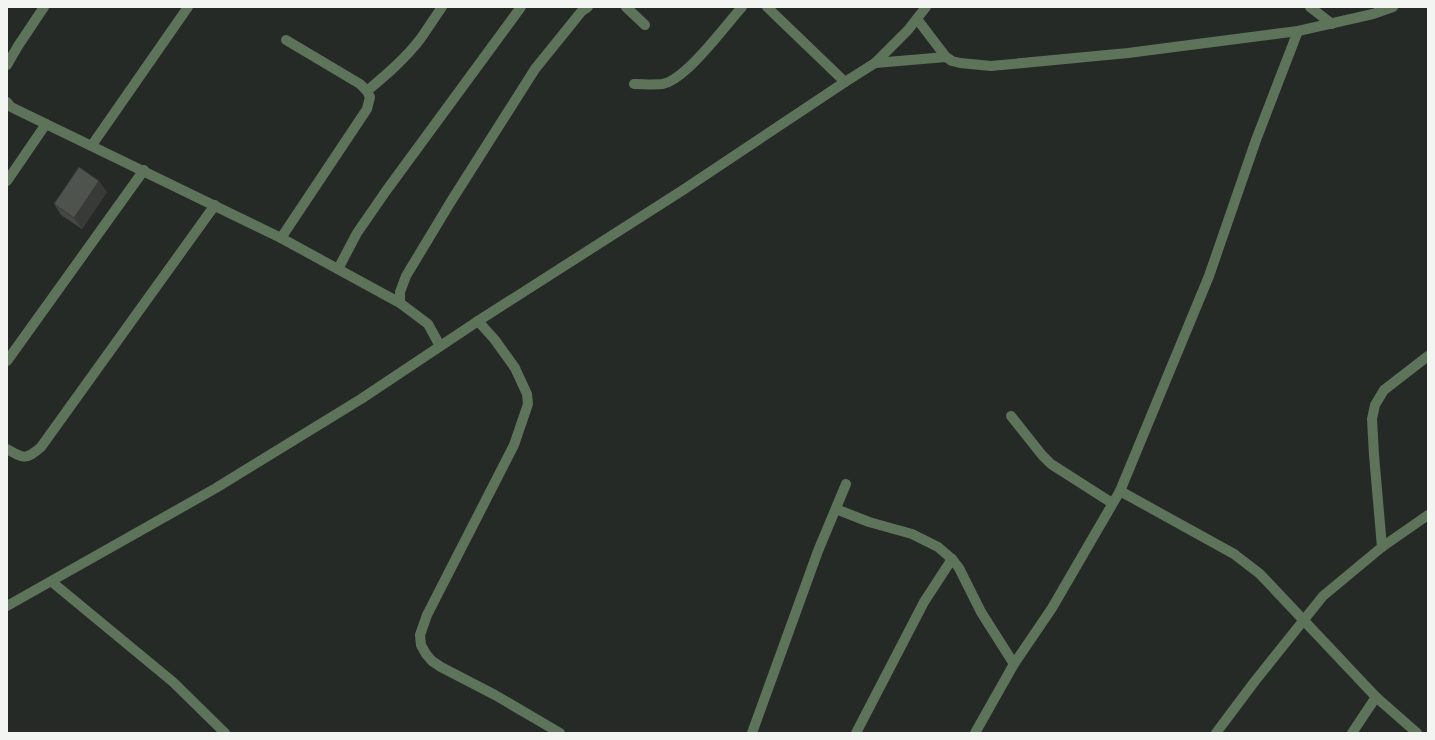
<svg xmlns="http://www.w3.org/2000/svg" width="1435" height="740" font-family="'Fira Sans',sans-serif">
<style>
.lines{fill:none;stroke-linecap:round;stroke-linejoin:round}
.minor{stroke:#5d745a;stroke-width:10}
.wall{fill:#444743}
.shaded-wall{fill:#373a37}
.building{fill:#4f534e;stroke:#373a37}
</style>
<rect width="100%" height="100%" fill="#262a26"/>
<g class="lines">
<g class="minor">
<path d="M626,7L645,25"/>
<path d="M767,7L845,82"/>
<path d="M1310,7L1332,24"/>
<path d="M917,19L946,57L952,61L960,63L991,66L1128,53L1298,31L1373,14L1393,7"/>
<path d="M875,63L946,57"/>
<path d="M7,65L18,46L44,7"/>
<path d="M634,84C643,84 654,85 662,84C686,80 725,26 742,7"/>
<path d="M367,91C386,75 406,58 421,38C428,28 435,17 442,7"/>
<path d="M7,102L11,107L281,238L400,303L428,324L440,346"/>
<path d="M92,145L188,7"/>
<path d="M7,181L46,124"/>
<path d="M281,238L367,109L370,97L367,91L360,84L286,40"/>
<path d="M338,269L357,233L386,191L521,7"/>
<path d="M400,303V292L406,276L450,203L535,69L581,12L588,7"/>
<path d="M478,321L495,340L515,368L527,394L528,404L514,445L427,615L420,635L421,645L426,654L432,661L441,667L495,695L560,733"/>
<path d="M7,361L144,170"/>
<path d="M1011,416L1042,455L1051,464L1112,503"/>
<path d="M7,449C24,459 26,460 41,447L215,205"/>
<path d="M1120,491L1234,554L1260,574L1376,697L1417,733"/>
<path d="M836,509L869,522L912,534L938,547L952,559L959,568L981,612L1014,664"/>
<path d="M1382,547L1374,455L1372,419L1375,405L1384,390L1428,356"/>
<path d="M52,582L173,682L225,733"/>
<path d="M7,606L216,488L361,399L478,321L683,190L845,82L875,63L908,30L926,7"/>
<path d="M752,733L818,551L846,484"/>
<path d="M856,733L924,602L952,559"/>
<path d="M975,733L1014,664L1052,608L1120,491L1209,276L1256,140L1298,31"/>
<path d="M1216,733L1255,681L1323,596L1382,547L1428,515"/>
<path d="M1352,733L1376,697"/>
</g>
</g>
<path class="wall" d="M107,192L82,229L61,215L54,204Z"/>
<path class="shaded-wall" d="M99,181L107,192L82,229L74,218Z"/>
<path class="building" d="M79,167L99,181L74,218L54,204Z"/>
<rect width="1435" height="740" fill="none" stroke="#f2f5f2" stroke-width="16"/>
</svg>
